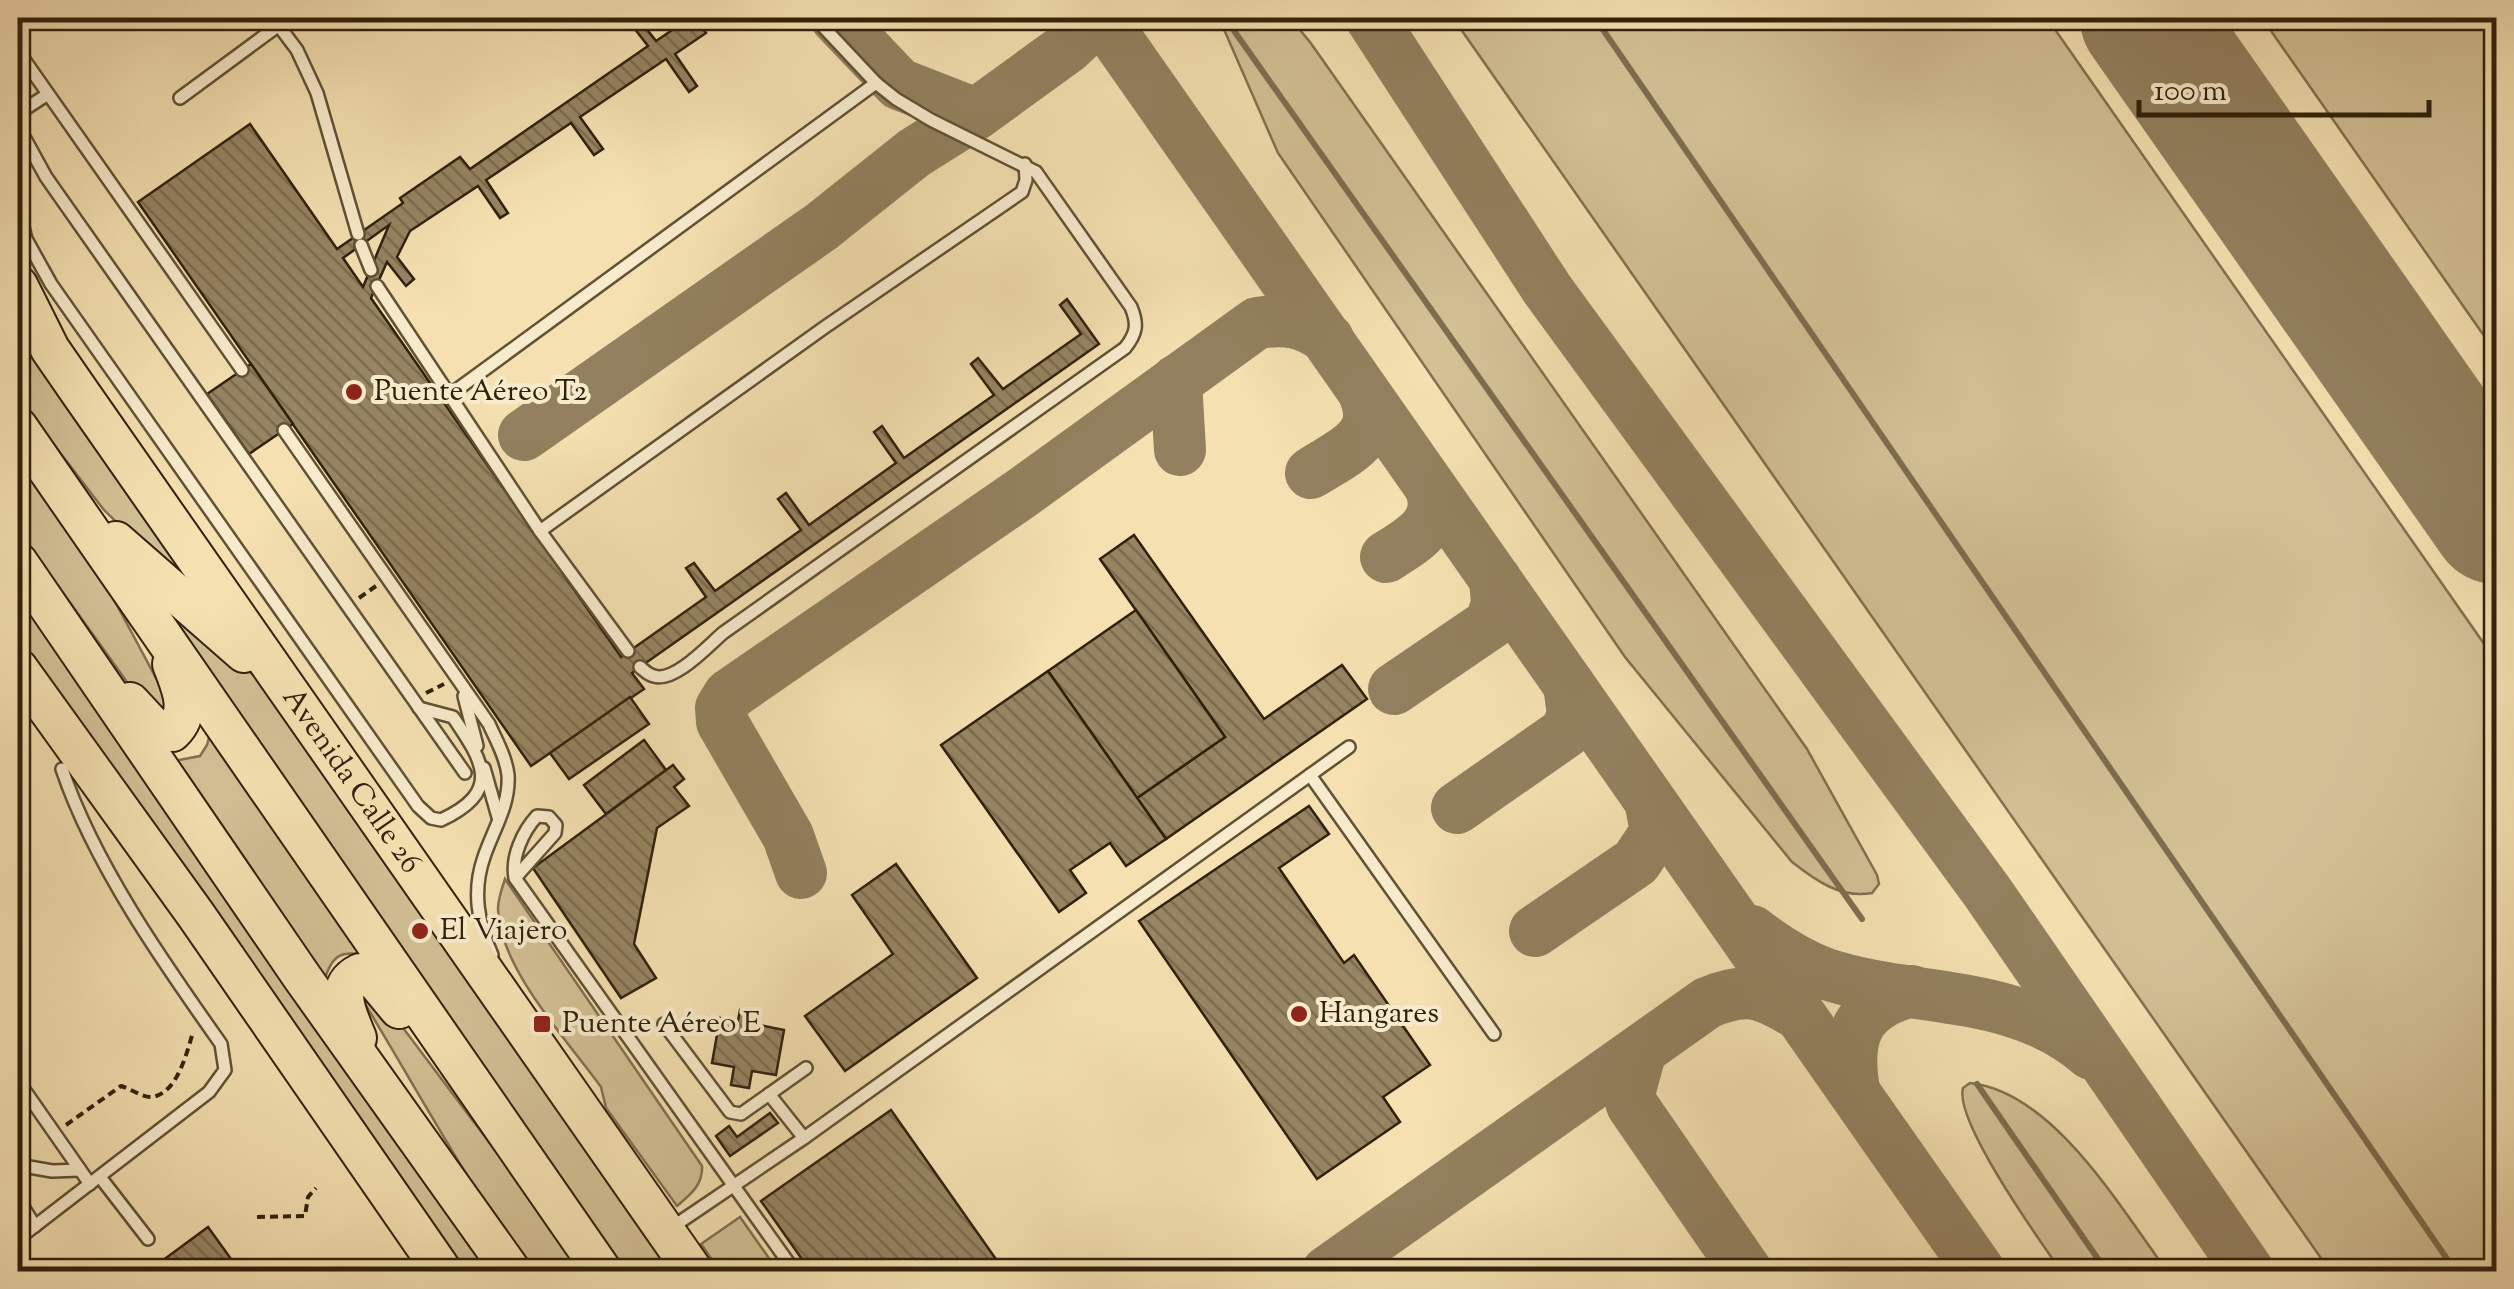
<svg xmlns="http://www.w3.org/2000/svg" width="2514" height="1289" font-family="'Sorts Mill Goudy',serif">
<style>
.green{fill:#d3c095;stroke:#827050;stroke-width:2.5}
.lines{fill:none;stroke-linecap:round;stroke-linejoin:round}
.stream{stroke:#7d6d4d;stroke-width:6}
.taxiway{stroke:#92805e;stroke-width:52}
.runway{stroke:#92805e;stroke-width:130}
.building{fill:url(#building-back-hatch);stroke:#30210c;stroke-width:2.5;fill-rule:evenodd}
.lane-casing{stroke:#615135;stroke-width:16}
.primary-casing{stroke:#30210c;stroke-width:42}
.path{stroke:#30210c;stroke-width:4;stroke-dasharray:8 5;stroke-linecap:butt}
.lane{stroke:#f8ebcc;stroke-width:11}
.primary{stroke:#f4e0b1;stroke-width:38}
.poi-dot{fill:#8f2418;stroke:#f8ebcc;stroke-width:4}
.labels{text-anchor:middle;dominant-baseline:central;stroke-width:8;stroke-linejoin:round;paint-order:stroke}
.poi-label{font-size:30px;fill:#30210c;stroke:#f8ebcc;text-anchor:start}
.street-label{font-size:30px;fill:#30210c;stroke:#f8ebcc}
</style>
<defs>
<pattern id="building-back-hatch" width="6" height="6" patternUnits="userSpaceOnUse" patternTransform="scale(2.5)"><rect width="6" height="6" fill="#968462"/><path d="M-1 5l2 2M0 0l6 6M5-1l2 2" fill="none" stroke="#7b6c4f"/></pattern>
</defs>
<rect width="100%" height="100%" fill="#f4e0b1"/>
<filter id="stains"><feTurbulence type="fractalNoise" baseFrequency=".002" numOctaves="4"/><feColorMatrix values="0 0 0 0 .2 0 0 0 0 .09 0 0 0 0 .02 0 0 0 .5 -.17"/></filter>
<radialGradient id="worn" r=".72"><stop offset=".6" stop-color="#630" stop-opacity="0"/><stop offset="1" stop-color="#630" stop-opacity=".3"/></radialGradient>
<g class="green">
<path d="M1219,18H1290L1310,42L1807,749L1877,875L1879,884L1872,893C1841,899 1815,880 1792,862L1625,657L1278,153Z"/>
<path d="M1453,18H2047L2496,661V1271H2330Z"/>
<path d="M2262,18H2496V353Z"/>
<path d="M18,310L221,618L153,558L104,510L18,398Z"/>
<path d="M18,457L111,594L165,695L170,714L142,703L18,530Z"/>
<path d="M139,578L270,689L680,1271H618Z"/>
<path d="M18,592L494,1271H459L174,863L18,649Z"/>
<path d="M211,730L370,956C340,949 331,955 323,985L168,762L200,756L207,745Z"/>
<path d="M505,879L702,1166C703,1185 691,1194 677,1206L606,1108L601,1087C567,1040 499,967 498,909C498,899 502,888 505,879Z"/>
<path d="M364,988H373L586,1271H530C468,1184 418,1091 362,999Z"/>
<path d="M1970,1083C2054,1092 2121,1209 2167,1271H2061C2040,1241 1954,1121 1963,1088Z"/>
<path d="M740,1217L778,1271H720L701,1244Z"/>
</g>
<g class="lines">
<g class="stream">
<path d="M1225,18L1862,919"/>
<path d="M1595,18L2456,1272"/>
<path d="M1977,1084L2107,1272"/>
</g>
<g class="taxiway">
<path d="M836,18L899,84L976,114"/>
<path d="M1102,18L1980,1272"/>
<path d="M1371,18L1547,289L1988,893L2249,1272"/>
<path d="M1176,381L1180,450"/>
<path d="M524,435L821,227L914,153L976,114L1067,48L1099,18"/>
<path d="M1311,473C1342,453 1382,439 1365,396"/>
<path d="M1386,557C1411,541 1441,526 1432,492"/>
<path d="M1394,689L1491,623L1497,603L1495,579"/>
<path d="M1457,808L1566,732L1573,714L1569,685"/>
<path d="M801,873L788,836L722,722L721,708L729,695L1022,493L1257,323C1287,319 1304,321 1328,339"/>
<path d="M1535,931L1636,862L1656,832L1651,805"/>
<path d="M1752,931C1775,949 1798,964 1826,974C1915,1003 2016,988 2091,1054"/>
<path d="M1641,1050L1629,1094L1632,1105L1747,1272"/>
<path d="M1854,1090C1845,1036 1856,1006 1912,991"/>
<path d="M1327,1272L1707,1003C1747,986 1762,992 1798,1014"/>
</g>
<path class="runway" d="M2145,18L2496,519"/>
</g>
<g class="building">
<path d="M690,18H695L706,33L675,54L697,86L689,92L666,59L580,117L603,149L594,155L571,123L486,180L508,213L500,218L478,186L410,231L397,257L414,279L406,286L387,262L371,298L621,657L706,597L686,568L694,563L715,591L801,530L778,499L786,493L809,525L896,463L874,432L882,426L904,458L994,395L971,364L978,358L1003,389L1081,334L1060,305L1067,299L1099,344L640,667L632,673L644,689L531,766L138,202L250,124L337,249L403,203L400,198L460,157L470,169L648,46L631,24L639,19L656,41ZM389,225L363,287L343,258Z"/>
<path d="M251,364L293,424L249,454L207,394Z"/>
<path d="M1134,535L1264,719L1342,665L1367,699L1166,839L1137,798L1225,737L1100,559Z"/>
<path d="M1136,610L1225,737L1137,798L1048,671Z"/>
<path d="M1048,671L1166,839L1126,866L1110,843L1070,870L1086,893L1059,912L941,745Z"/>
<path d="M630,697L649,724L569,779L550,753Z"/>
<path d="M644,740L666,770L606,814L584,785Z"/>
<path d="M673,765L684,779L674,787L689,806L657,828L634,944L656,978L621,998L533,868Z"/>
<path d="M1309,806L1329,834L1279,868L1344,963L1354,955L1430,1065L1383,1097L1400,1122L1317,1179L1139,921Z"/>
<path d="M896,864L977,978L845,1071L805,1016L893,954L852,895Z"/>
<path d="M740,1010L756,1013L754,1024L784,1030L776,1075L752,1071L749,1088L731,1085L734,1067L712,1063L720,1018L738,1021Z"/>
<path d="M891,1110L1005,1272H811L761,1201Z"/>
<path d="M770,1113L778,1123L730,1156L716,1136L729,1126L737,1137Z"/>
<path d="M208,1227L239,1270L237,1272H147Z"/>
</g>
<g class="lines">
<defs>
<g id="lane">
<path d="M273,18L297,50L317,93L358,234"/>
<path d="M18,51L242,370"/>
<path d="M180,98L279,25"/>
<path d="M18,118L25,109L48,94"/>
<path d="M18,126L46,177L465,773"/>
<path d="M18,208L26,239L51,284L418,806L431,818L441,820C504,791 482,760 453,717L419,708"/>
<path d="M361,245L371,270"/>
<path d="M377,286L540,531L628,651"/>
<path d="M451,394L876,83"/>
<path d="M284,430L489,724C496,740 506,757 508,775C510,805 493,830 484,857C472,891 478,923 492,955"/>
<path d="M540,531L825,327L1022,192L1026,180L1025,164"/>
<path d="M640,667C644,670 648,675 654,676C674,683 708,646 723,633L1125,348C1137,333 1138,324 1131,307L1036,172L931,120L896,99L876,83L815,18"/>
<path d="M464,696L477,746"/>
<path d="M484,768L498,817"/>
<path d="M1310,775L1494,1034"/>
<path d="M515,878L555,833L556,825L549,817L537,816C523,831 511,857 515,878L795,1272"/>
<path d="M664,1024L730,1112L741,1114L806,1068"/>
<path d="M18,1081L90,1184"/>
<path d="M769,1094L804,1138"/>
<path d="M18,1165L52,1171L80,1170"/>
<path d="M100,1177L148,1239"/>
<path d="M18,1199L35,1226"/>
<path d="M671,1228L804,1138L1349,747"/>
<path d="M18,1239L209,1092L225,1070L221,1044C163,962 94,864 62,769"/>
</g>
<g id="primary">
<path id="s1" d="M18,285L50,349L79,391L694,1272"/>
<path d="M18,427L603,1272"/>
<path d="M116,541L244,653"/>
<path d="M18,562L302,977L512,1272"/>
<path d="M18,668L196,915L443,1272"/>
<path d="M130,702L156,730L172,732C193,712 181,688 172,664"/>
<path d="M357,1038C348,1015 332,987 360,973L375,980L399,1009"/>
</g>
</defs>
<use href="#lane" class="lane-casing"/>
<use href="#primary" class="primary-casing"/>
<g class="path">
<path d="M359,598L376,586"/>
<path d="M426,693L444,684"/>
<path d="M66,1125L121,1086C131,1089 142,1097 151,1097C177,1095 187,1052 193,1032"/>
<path d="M257,1217L305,1216L308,1197L316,1188"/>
</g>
<use href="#lane" class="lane"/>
<use href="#primary" class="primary"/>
</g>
<g class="poi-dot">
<circle cx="354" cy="392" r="10"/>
<circle cx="420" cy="931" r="10"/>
<circle cx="1299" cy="1014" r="10"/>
<rect x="532" y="1014" width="20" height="20" rx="5"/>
</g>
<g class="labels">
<g class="poi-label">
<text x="374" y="392">Puente Aéreo T2</text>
<text x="440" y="931">El Viajero</text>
<text x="1319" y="1014">Hangares</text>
<text x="562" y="1024">Puente Aéreo E</text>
</g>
<g class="street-label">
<text stroke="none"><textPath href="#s1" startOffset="598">Avenida Calle 26</textPath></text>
</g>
</g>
<rect width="2514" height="1289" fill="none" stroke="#f4e0b1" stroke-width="60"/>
<rect x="20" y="20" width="2474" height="1249" fill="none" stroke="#30210c" stroke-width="5"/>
<rect x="30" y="30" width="2454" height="1229" fill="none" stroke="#30210c" stroke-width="2.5"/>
<path d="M2139 100v15h290v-15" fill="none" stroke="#30210c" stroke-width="5"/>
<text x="2154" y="100" font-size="30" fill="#30210c" stroke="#f8ebcc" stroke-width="8" paint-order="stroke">100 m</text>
<rect width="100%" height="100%" filter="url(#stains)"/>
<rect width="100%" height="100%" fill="url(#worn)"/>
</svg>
